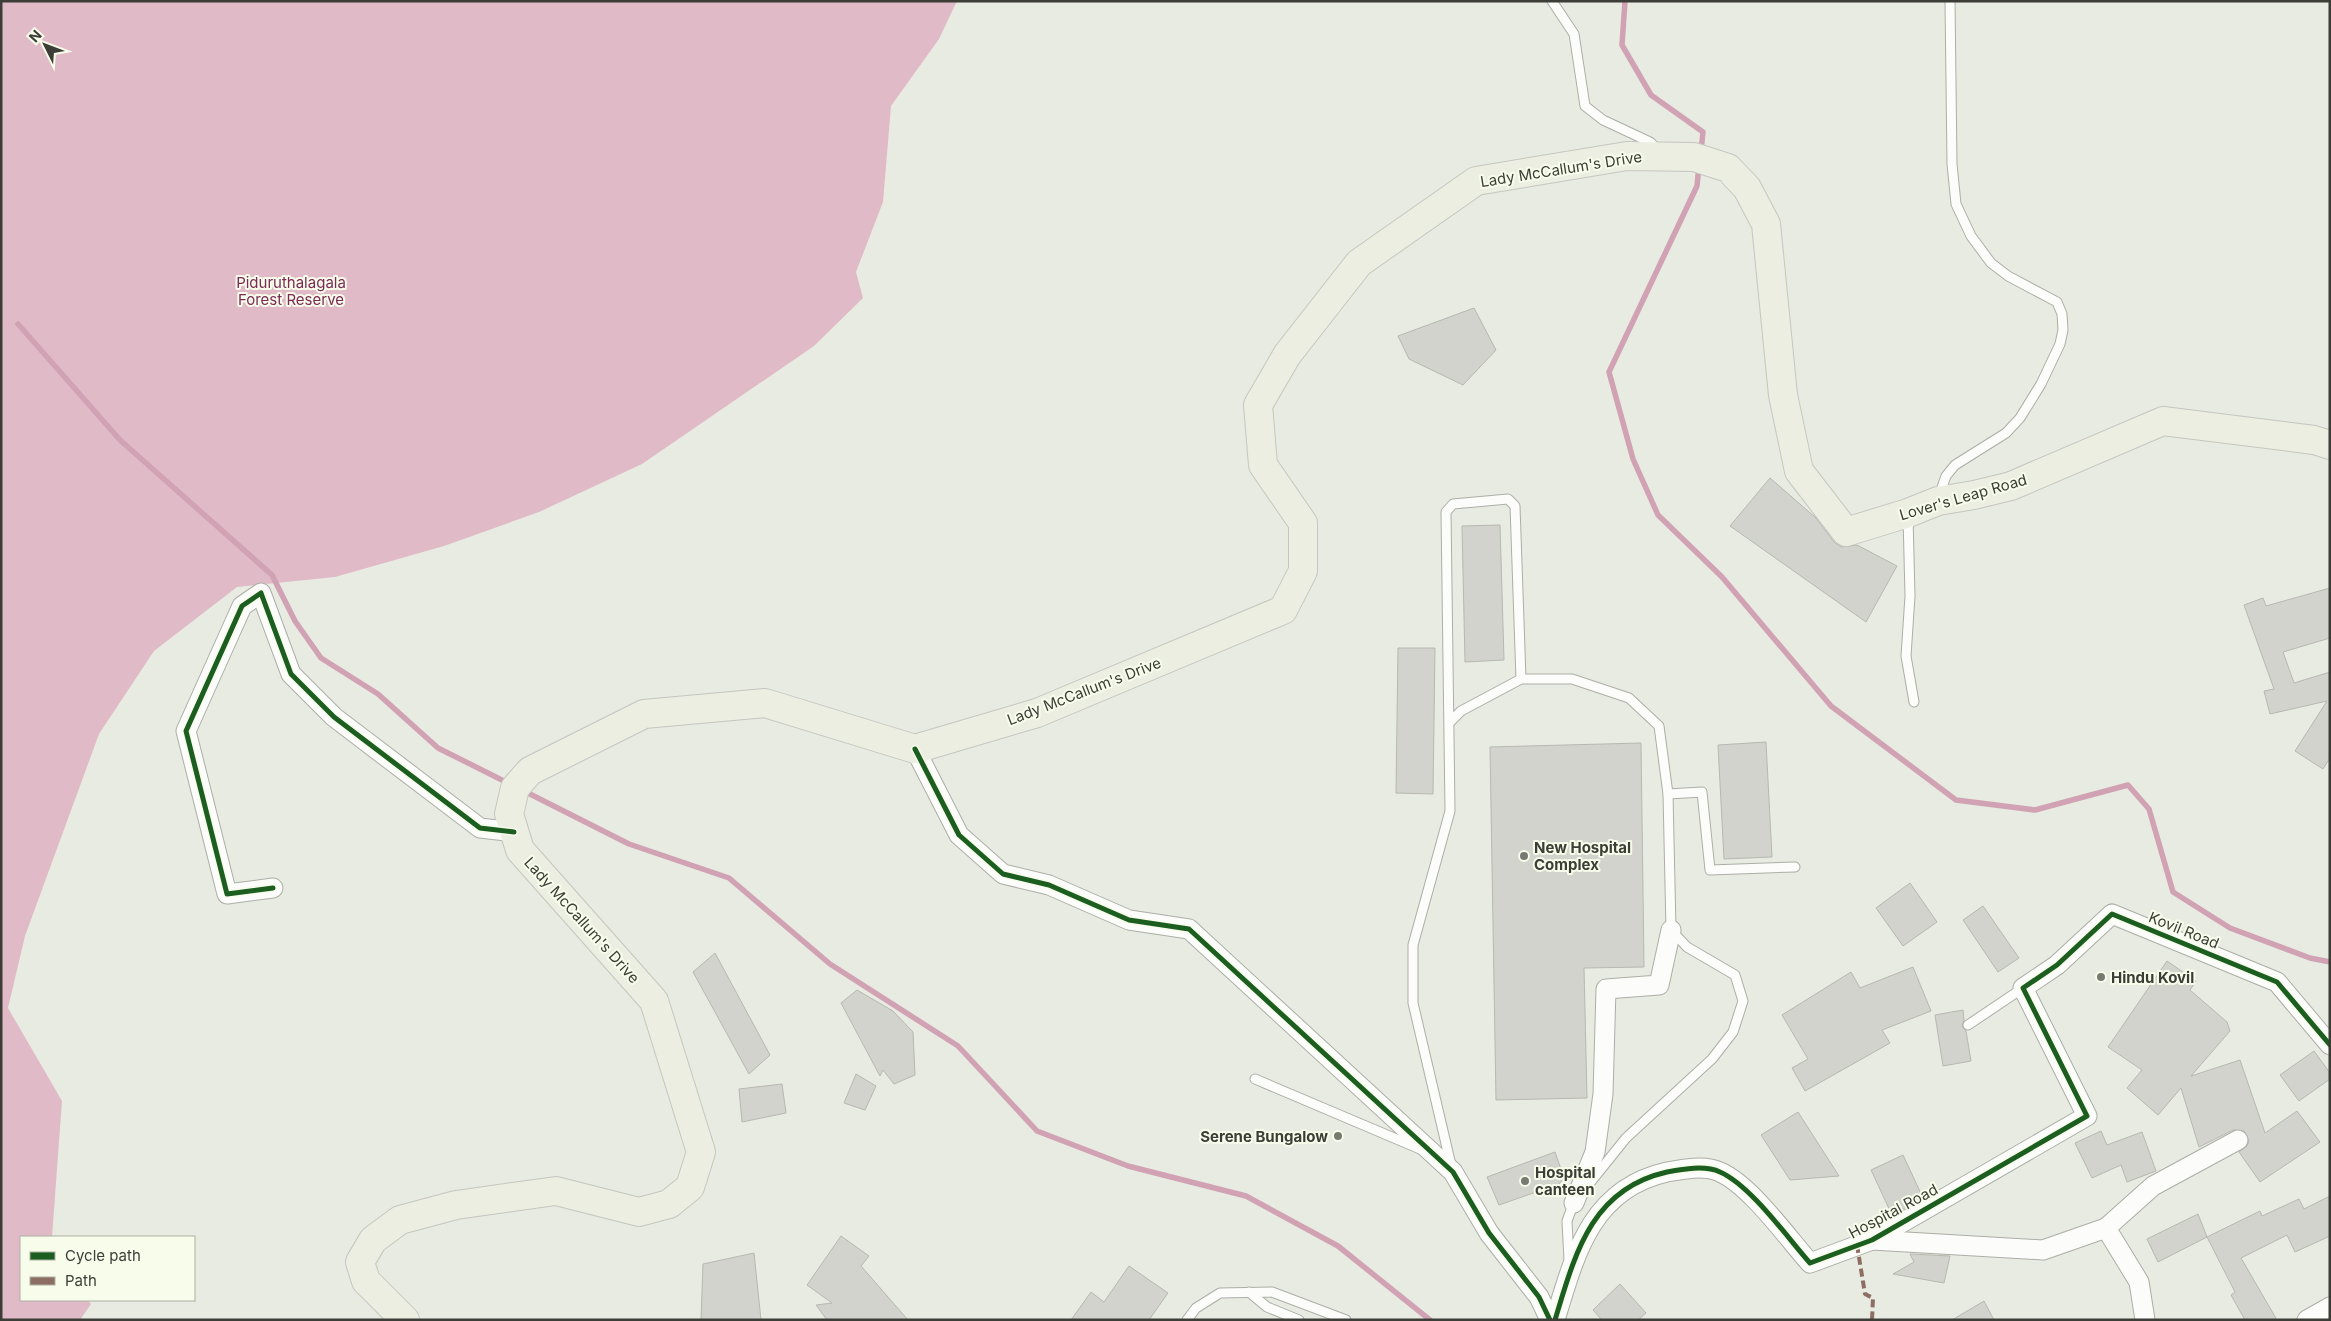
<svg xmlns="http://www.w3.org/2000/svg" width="2331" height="1321" font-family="Inter,sans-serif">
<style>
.forest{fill:#e0bbc7}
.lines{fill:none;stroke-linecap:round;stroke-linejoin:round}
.stream{stroke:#d0a2b3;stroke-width:5.5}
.building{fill:#d2d3cc;stroke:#b6b8b1}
.lane-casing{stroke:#acaea7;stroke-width:11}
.street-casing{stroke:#acaea7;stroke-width:21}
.primary-casing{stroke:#c5c6c1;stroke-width:30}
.lane{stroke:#fcfcfa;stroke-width:9}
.street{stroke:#fcfcfa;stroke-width:19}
.primary{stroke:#ebeee1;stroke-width:28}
.quiet{stroke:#8d6e63;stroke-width:4;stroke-dasharray:8 4;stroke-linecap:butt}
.cycleway-casing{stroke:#f7fceb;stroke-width:8}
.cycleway{stroke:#1b5e20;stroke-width:5}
.poi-dot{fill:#787a72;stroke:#f7fceb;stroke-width:2}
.labels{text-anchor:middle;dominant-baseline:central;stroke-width:4;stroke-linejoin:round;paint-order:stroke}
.street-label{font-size:15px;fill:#3b3d36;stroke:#f7fceb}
.park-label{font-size:15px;fill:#7c2a54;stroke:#f7fceb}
.poi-label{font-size:15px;font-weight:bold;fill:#3b3d36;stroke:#f7fceb;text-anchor:start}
</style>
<rect width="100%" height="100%" fill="#e8ebe1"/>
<path class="forest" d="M1,1H957L939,39L891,106L883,202L856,272L863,298L814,346L642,464L539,512L444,546L335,577L237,587L154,651L99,734L25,936L8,1008L62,1101L52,1237H21V1300H88L91,1304L80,1320H1Z"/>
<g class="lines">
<g class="stream">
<path d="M1625,1L1622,45L1651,95L1703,132L1701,151"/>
<path d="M1699,166L1697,186L1609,372L1633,459L1658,515L1722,577L1831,706L1956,800L2035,810L2128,785L2149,809L2173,892L2230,928L2310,958L2330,962"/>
<path d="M18,324L120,440L272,575L295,621L321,658L378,694L438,748L510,784"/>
<path d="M522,790L629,844L729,878L830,964L958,1046L1037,1131L1128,1166L1246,1196L1338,1246L1430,1320"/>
</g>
</g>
<g class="building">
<path d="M1474,308L1496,350L1463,385L1409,359L1398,336Z"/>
<path d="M1770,478L1816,518L1834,542L1841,547L1857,545L1897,566L1866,622L1730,526Z"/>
<path d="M1500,525L1504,660L1465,662L1462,526Z"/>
<path d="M2330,588V638L2283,652L2294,683L2330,672V758L2323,769L2295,751L2327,701L2270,714L2264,691L2274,689L2244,605L2263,598L2266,606Z"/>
<path d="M1398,648H1435L1433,794L1396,793Z"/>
<path d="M1766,742L1772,857L1724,859L1718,745Z"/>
<path d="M1641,743L1644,967L1584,968L1587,1098L1496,1100L1490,747Z"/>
<path d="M1910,883L1937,922L1903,946L1876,908Z"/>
<path d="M1983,906L2019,958L1998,972L1963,920Z"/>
<path d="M715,953L770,1055L749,1074L693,972Z"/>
<path d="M2167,961L2196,981L2190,990L2227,1022L2230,1031L2191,1076L2240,1060L2265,1133L2297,1111L2320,1142L2260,1182L2239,1152L2247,1146L2249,1141L2244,1131L2233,1130L2199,1147L2181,1088L2158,1115L2127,1088L2142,1070L2108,1047Z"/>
<path d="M1913,967L1931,1011L1882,1030L1890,1043L1805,1091L1792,1068L1808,1059L1782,1015L1851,972L1860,988Z"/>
<path d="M857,990L893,1011L913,1032L915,1075L894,1084L883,1070L880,1076L841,1003Z"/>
<path d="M1963,1010L1964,1020L1962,1026L1966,1031L1971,1061L1943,1066L1935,1015Z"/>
<path d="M2314,1051L2330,1073V1079L2299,1101L2280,1075Z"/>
<path d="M856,1074L876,1086L865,1110L844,1103Z"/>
<path d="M782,1084L786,1113L742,1122L739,1089Z"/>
<path d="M1798,1112L1839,1176L1790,1180L1761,1135Z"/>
<path d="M2101,1131L2107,1145L2142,1132L2156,1171L2127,1182L2121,1165L2092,1178L2075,1143Z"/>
<path d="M1555,1152L1564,1178L1559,1184L1499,1205L1487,1177Z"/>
<path d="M1903,1155L1923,1198L1892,1215L1871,1170Z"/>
<path d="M2330,1196V1236L2295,1252L2287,1235L2241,1258L2277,1320H2245L2231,1295L2235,1292L2207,1237L2260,1211L2262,1216L2299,1199L2304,1209Z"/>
<path d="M2198,1214L2207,1237L2158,1262L2147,1239Z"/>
<path d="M841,1236L869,1256L861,1266L908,1320H827L816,1305L832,1303L807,1285Z"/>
<path d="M754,1253L761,1320H701L703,1264Z"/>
<path d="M1910,1254L1950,1256L1944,1283L1893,1274L1914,1262Z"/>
<path d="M1129,1266L1168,1293L1149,1320H1071L1091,1292L1104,1302Z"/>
<path d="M1620,1284L1646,1313L1638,1320H1602L1593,1310Z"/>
<path d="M1984,1301L1994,1320H1952Z"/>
</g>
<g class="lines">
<defs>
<g id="lane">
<path d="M1552,1L1574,34L1585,106L1603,120L1650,142L1654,146V153"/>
<path d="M1939,496L1946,476L1955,465L2006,433L2020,418L2041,384L2060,344L2063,330L2062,314L2057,302L2008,276L1991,263L1971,236L1956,204L1952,164L1950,1"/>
<path d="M1908,516L1910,596L1906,656L1914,702"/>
<path d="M1450,722L1461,711L1521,679H1572L1629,698L1659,726L1668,794L1671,930L1687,947L1735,975L1743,1001L1733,1032L1712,1059L1626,1138L1589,1184"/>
<path d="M1668,794L1702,792L1710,870L1795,867"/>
<path d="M1968,1025L2023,988"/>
<path d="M1255,1079L1420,1149"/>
<path d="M1451,1165L1413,1003V945L1450,811L1446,512L1453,504L1508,499L1515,506L1521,679"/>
<path d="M1569,1260L1567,1221L1574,1202"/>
<path d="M1249,1292L1267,1307L1299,1320"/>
<path d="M1187,1320L1196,1308L1220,1293L1272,1292L1346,1320"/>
</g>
<g id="street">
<path d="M915,749L959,835L1003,874L1049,885L1129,920L1189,929L1453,1172L1489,1233L1539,1297L1550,1320"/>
<path d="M273,888L227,894L186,731L242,606L261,593L291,674L334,717L480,828L514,832"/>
<path d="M1574,1203L1595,1152L1603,1094L1606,989L1659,985L1671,930"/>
<path d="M2106,1228L2153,1186L2238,1140"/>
<path d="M1872,1240L2043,1250L2106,1228L2139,1282L2145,1320"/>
<path d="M1555,1320C1575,1254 1591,1189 1667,1172C1683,1169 1705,1165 1720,1172C1750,1185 1787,1237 1810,1263L1872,1240L2087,1116L2023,988L2057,965L2112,914L2277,982L2330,1045"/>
<path d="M2307,1320L2330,1307"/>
</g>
<path id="primary" d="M405,1320L366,1281L360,1262L373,1240L400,1220L456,1205L556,1191L639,1212L669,1204L690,1187L701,1152L654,1001L520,850L509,814L515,788L530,771L644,714L765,703L915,749L1037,713L1283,610L1303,571V523L1263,465L1258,405L1287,355L1359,263L1476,181L1627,156L1694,157L1728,168L1747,188L1766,224L1783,395L1799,471L1846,532L1908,513L1938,501L1974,495L2011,486L2163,421L2314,440L2330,445"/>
</defs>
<use href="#lane" class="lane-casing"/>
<use href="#street" class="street-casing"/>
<use href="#primary" class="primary-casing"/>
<use href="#lane" class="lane"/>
<use href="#street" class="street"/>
<use href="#primary" class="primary"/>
<path class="quiet" d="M1857,1245L1865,1294L1873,1298L1872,1320"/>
<defs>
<g id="cycleway">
<path d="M915,749L959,835L1003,874L1049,885L1129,920L1189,929L1453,1172L1489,1233L1539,1297L1550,1320"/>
<path d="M273,888L227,894L186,731L242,606L261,593L291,674L334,717L480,828L514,832"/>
<path d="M1555,1320C1575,1254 1591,1189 1667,1172C1683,1169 1705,1165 1720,1172C1750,1185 1787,1237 1810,1263L1872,1240L2087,1116L2023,988L2057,965L2112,914L2277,982L2330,1045"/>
</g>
</defs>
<use href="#cycleway" class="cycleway-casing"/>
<use href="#cycleway" class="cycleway"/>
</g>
<g class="poi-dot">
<circle cx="1524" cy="856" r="5"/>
<circle cx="2101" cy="977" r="5"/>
<circle cx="1338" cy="1136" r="5"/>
<circle cx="1525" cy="1181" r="5"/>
</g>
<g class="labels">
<g class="street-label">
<text transform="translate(1561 169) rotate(-9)">Lady McCallum's Drive</text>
<text transform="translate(1963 497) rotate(-16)">Lover's Leap Road</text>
<text transform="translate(1084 691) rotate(-21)">Lady McCallum's Drive</text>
<text transform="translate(582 920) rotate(48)">Lady McCallum's Drive</text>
<text transform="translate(2184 930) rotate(22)">Kovil Road</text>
<text transform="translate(1893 1211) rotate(-28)">Hospital Road</text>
</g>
<g class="park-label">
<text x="291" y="282">Piduruthalagala<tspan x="291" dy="17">Forest Reserve</tspan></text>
</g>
<g class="poi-label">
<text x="1534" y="847">New Hospital<tspan x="1534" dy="17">Complex</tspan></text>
<text x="2111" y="977">Hindu Kovil</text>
<text x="1328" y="1136" text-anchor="end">Serene Bungalow</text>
<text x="1535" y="1172">Hospital<tspan x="1535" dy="17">canteen</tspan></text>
</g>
</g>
<rect width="2331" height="1321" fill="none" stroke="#3b3d36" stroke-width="5"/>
<rect x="20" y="1236" width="175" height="65" fill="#f7fceb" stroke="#acb0a3"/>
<rect x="30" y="1252" width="25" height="8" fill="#1b5e20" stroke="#acb0a3"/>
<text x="65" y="1261" font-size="15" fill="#3b3d36">Cycle path</text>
<rect x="30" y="1277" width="25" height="8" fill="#8d6e63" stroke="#acb0a3"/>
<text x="65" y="1286" font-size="15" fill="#3b3d36">Path</text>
<g transform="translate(45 45) rotate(312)" stroke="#f7fceb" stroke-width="4" paint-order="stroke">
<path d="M0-4L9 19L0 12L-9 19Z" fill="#3b3d36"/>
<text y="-8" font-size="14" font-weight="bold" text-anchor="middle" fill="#3b3d36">N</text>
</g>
</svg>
